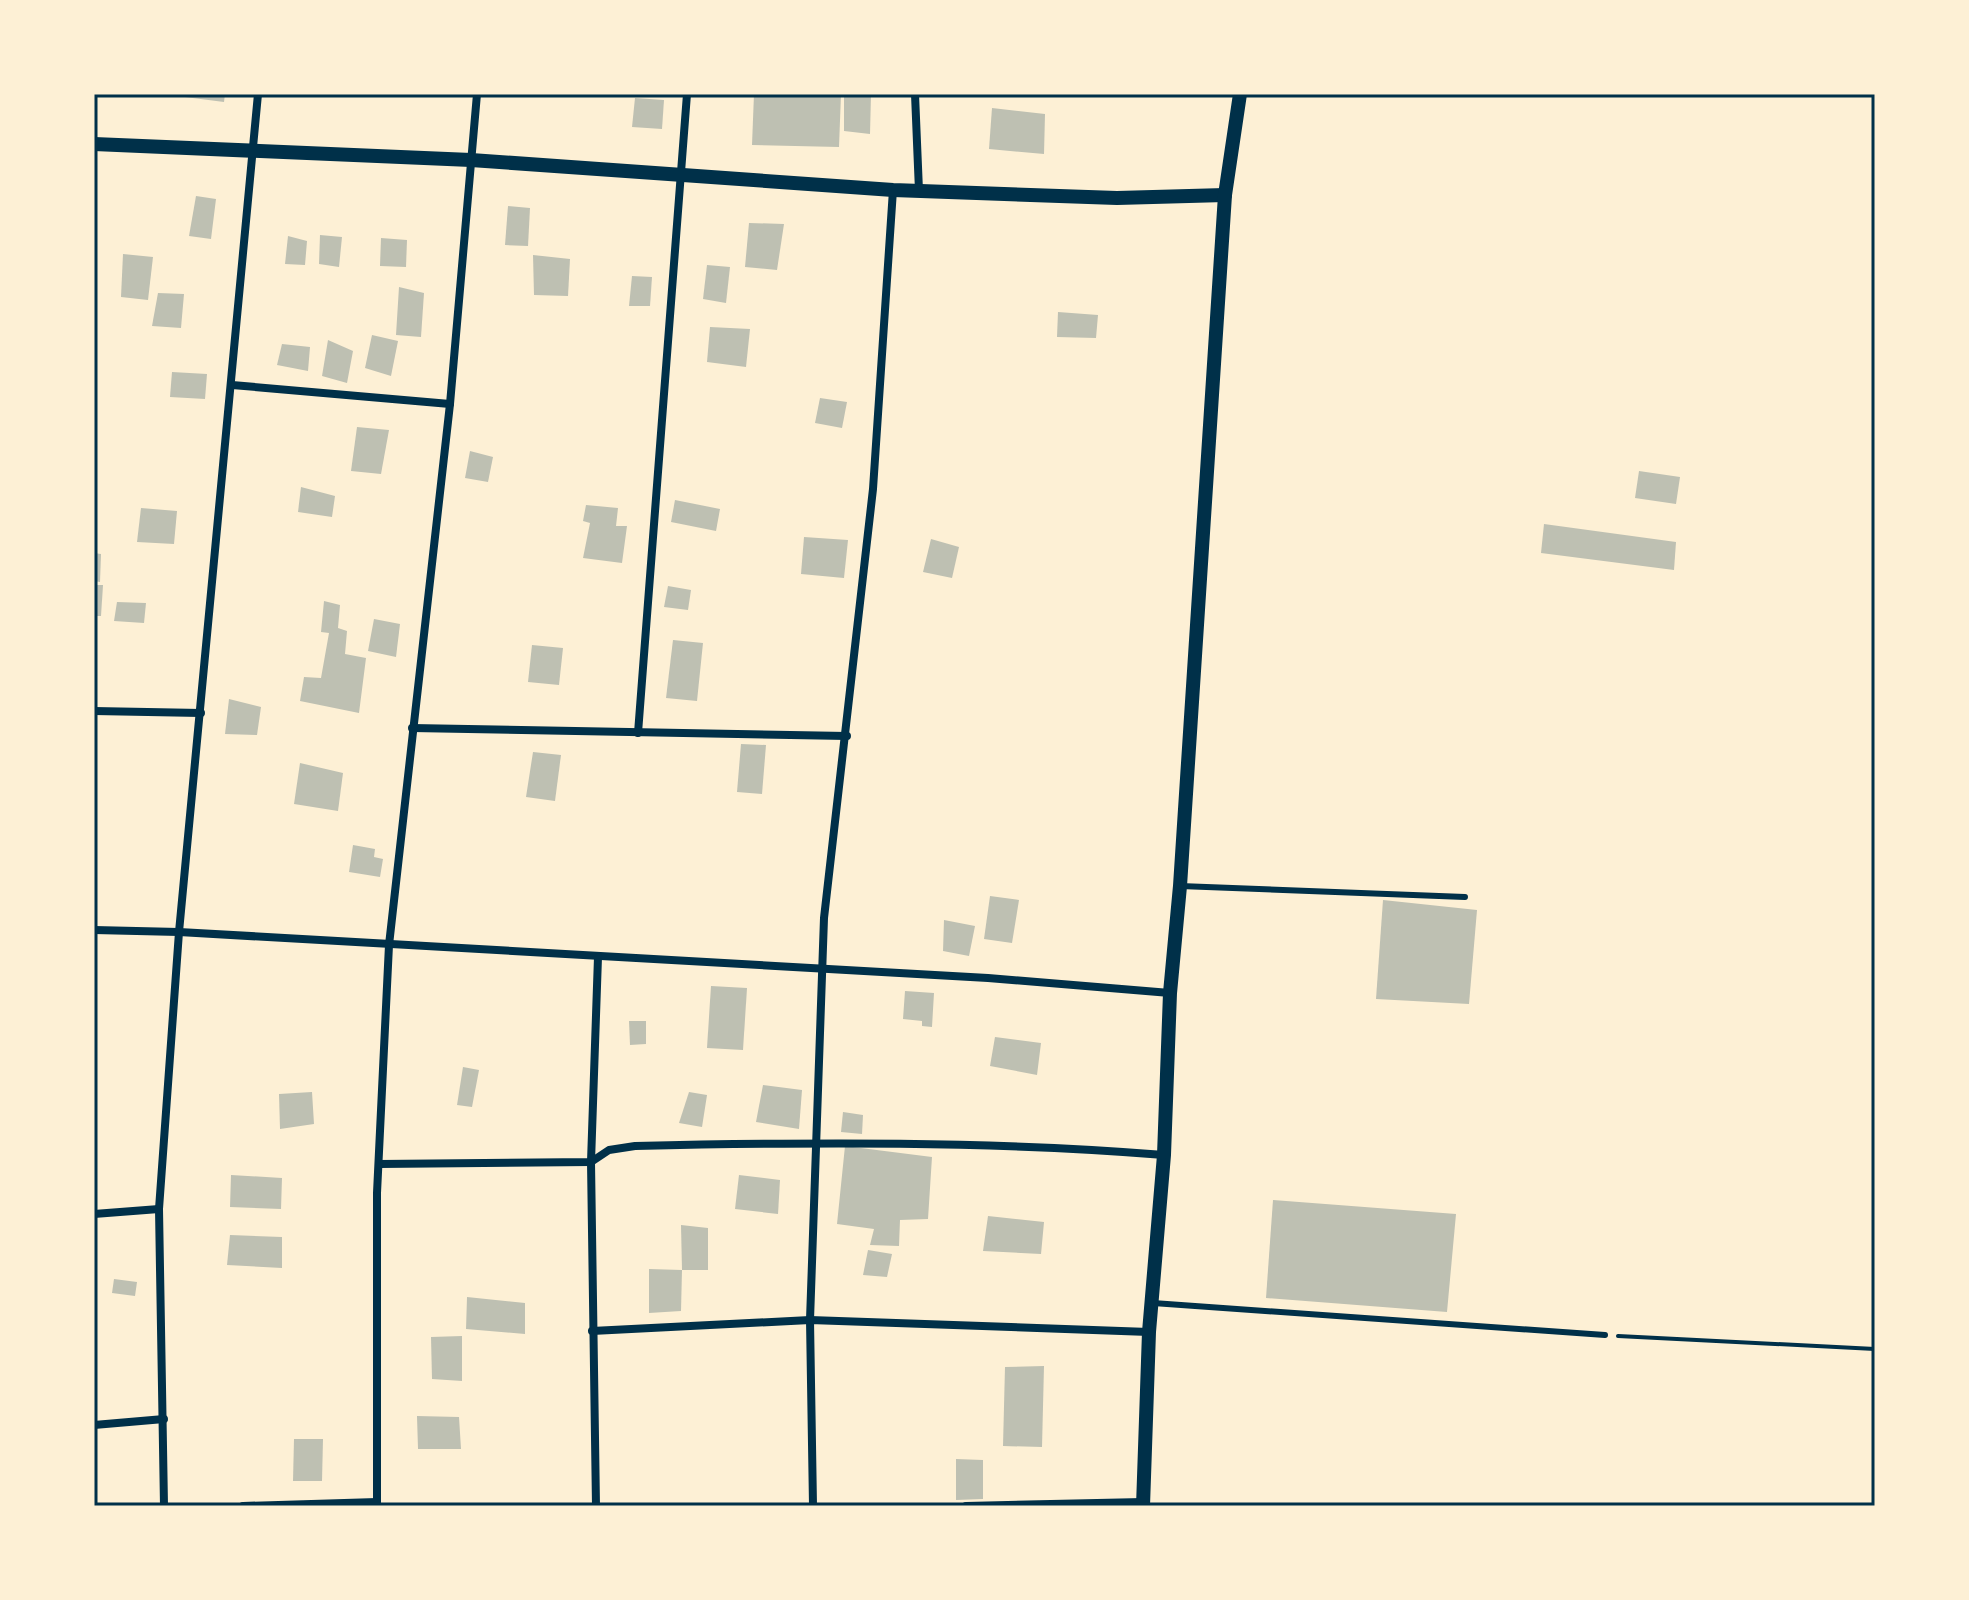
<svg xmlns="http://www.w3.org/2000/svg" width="1969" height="1600" font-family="'Open Sans',sans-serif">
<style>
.building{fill:#bec0b2}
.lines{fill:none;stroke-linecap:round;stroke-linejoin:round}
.path{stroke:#003049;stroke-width:4}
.service{stroke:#003049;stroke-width:6}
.minor{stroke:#003049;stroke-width:8}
.tertiary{stroke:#003049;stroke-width:14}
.neatline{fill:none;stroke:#003049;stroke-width:3}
</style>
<rect width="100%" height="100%" fill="#fdf0d5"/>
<g class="building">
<path d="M186,94H225L224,102L185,97Z"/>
<path d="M754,94H841L839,147L752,145Z"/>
<path d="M844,94H871L870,134L844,131Z"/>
<path d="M635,98L664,100L662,129L632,127Z"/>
<path d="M992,108L1045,114L1044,154L989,149Z"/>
<path d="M196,196L216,199L211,239L189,236Z"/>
<path d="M508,206L530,208L528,246L505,245Z"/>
<path d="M749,223L784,224L777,270L745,267Z"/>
<path d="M320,235L342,237L339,267L319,264Z"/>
<path d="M288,236L307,241L305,265L285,264Z"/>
<path d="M381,238L407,240L406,267L380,266Z"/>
<path d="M123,254L153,257L148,300L121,297Z"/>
<path d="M533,255L570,259L568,296L534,295Z"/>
<path d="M707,265L730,267L726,303L703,299Z"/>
<path d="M632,276L652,277L650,306H629Z"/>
<path d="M399,287L424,293L421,337L396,335Z"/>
<path d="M158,293L184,294L181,328L152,326Z"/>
<path d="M1058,312L1098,315L1096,338L1057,337Z"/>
<path d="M710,327L750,329L746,367L707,362Z"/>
<path d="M372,335L398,341L391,376L365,368Z"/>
<path d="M328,340L353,351L347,383L322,376Z"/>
<path d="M282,344L310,347L308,371L277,365Z"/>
<path d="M172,372L207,374L205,399L170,397Z"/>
<path d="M820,398L847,402L842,428L815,423Z"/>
<path d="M357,427L389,430L381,474L351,471Z"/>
<path d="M470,451L493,457L488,482L465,478Z"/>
<path d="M1639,471L1680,477L1676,504L1635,498Z"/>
<path d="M301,487L335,496L332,517L298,512Z"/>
<path d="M675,500L720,509L716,531L671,522Z"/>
<path d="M586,505L618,508L616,526H627L622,563L583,558L590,523L583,521Z"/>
<path d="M141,508L177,511L174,544L137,542Z"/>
<path d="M1544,524L1676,542L1674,570L1541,553Z"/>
<path d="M804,537L848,540L844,578L801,574Z"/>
<path d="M931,539L959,547L952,578L923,572Z"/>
<path d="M94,553L101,554L100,582L94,581Z"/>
<path d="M94,585H103L101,616H94Z"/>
<path d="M668,586L691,590L688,610L664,607Z"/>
<path d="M324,601L340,605L338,628L347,631L345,654L366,658L359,713L300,701L304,677L321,678L329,633L321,632Z"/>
<path d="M117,602L146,603L144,623L114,621Z"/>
<path d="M374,619L400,624L396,657L368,651Z"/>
<path d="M673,640L703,643L697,701L666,698Z"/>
<path d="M532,645L563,648L559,685L528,682Z"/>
<path d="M229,699L261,707L257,735L225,734Z"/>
<path d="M741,744L766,745L762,794L737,792Z"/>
<path d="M533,752L561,755L555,801L526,797Z"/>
<path d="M300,763L343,773L338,811L294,804Z"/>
<path d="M353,845L375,849L374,857L383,859L380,877L349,872Z"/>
<path d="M990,896L1019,900L1012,943L984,939Z"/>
<path d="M1383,900L1477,910L1469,1004L1376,999Z"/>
<path d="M944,920L975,926L969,956L943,951Z"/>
<path d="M711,986L747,988L743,1050L707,1048Z"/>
<path d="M905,991L934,993L932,1027L922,1026V1021L903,1019Z"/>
<path d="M629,1021H646V1044L630,1045Z"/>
<path d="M995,1037L1041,1043L1037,1075L990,1066Z"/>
<path d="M463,1067L479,1070L472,1107L457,1105Z"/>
<path d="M763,1085L802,1090L799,1129L756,1122Z"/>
<path d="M312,1092L314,1124L280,1129L279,1094Z"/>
<path d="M689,1092L707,1095L702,1127L679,1123Z"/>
<path d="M843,1112L863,1115L862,1134L841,1132Z"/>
<path d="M845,1146L932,1157L928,1219L900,1220L899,1246L870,1245L874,1229L837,1224Z"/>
<path d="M231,1175L282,1178L281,1209L230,1207Z"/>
<path d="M739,1175L780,1180L778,1214L735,1209Z"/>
<path d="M1273,1200L1456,1214L1447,1312L1266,1298Z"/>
<path d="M988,1216L1044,1222L1041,1254L983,1251Z"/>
<path d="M681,1225L708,1228V1270H682Z"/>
<path d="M230,1235L282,1237V1268L227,1265Z"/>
<path d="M868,1250L892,1254L887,1277L863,1275Z"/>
<path d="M649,1269L682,1270L681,1311L649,1313Z"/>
<path d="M114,1279L137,1282L135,1296L112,1293Z"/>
<path d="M467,1297L525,1303V1334L466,1329Z"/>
<path d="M462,1336V1381L432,1379L431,1337Z"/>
<path d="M1044,1366L1042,1447L1003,1446L1005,1367Z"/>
<path d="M417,1416L459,1417L461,1449H418Z"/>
<path d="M294,1439H323L322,1481H293Z"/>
<path d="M956,1459L983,1460V1499L956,1500Z"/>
</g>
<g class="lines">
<path class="path" d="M1618,1336L1875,1349"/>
<g class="service">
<path d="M1180,886L1465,897"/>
<path d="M1153,1303L1605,1335"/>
</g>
<g class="minor">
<path d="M915,94L919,191"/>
<path d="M232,385L450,404"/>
<path d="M94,711L201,713"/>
<path d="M412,728L847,736"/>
<path d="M638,733L687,94"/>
<path d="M94,930L179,932L988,978L1170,993"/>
<path d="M379,1164L591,1162L609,1150L635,1146C812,1142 988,1141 1164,1155"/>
<path d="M94,1214L159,1209"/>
<path d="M592,1331L810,1320L1149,1332"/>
<path d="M94,1425L164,1419"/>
<path d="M164,1506L159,1209L179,932L258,94"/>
<path d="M243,1506L377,1502"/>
<path d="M377,1506V1193L389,945L450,404L477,94"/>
<path d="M596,1506L591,1162L598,957"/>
<path d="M813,1506L810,1320L824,918L873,489L893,190"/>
<path d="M966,1506L1143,1502"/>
</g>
<g class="tertiary">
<path d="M94,144L471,160L893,190L1117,198L1225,195"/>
<path d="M1143,1506L1149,1332L1164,1155L1170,993L1180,886L1225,195L1240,94"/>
</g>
</g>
<rect width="1969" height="1600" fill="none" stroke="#fdf0d5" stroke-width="192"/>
<rect x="96" y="96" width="1777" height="1408" class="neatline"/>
</svg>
